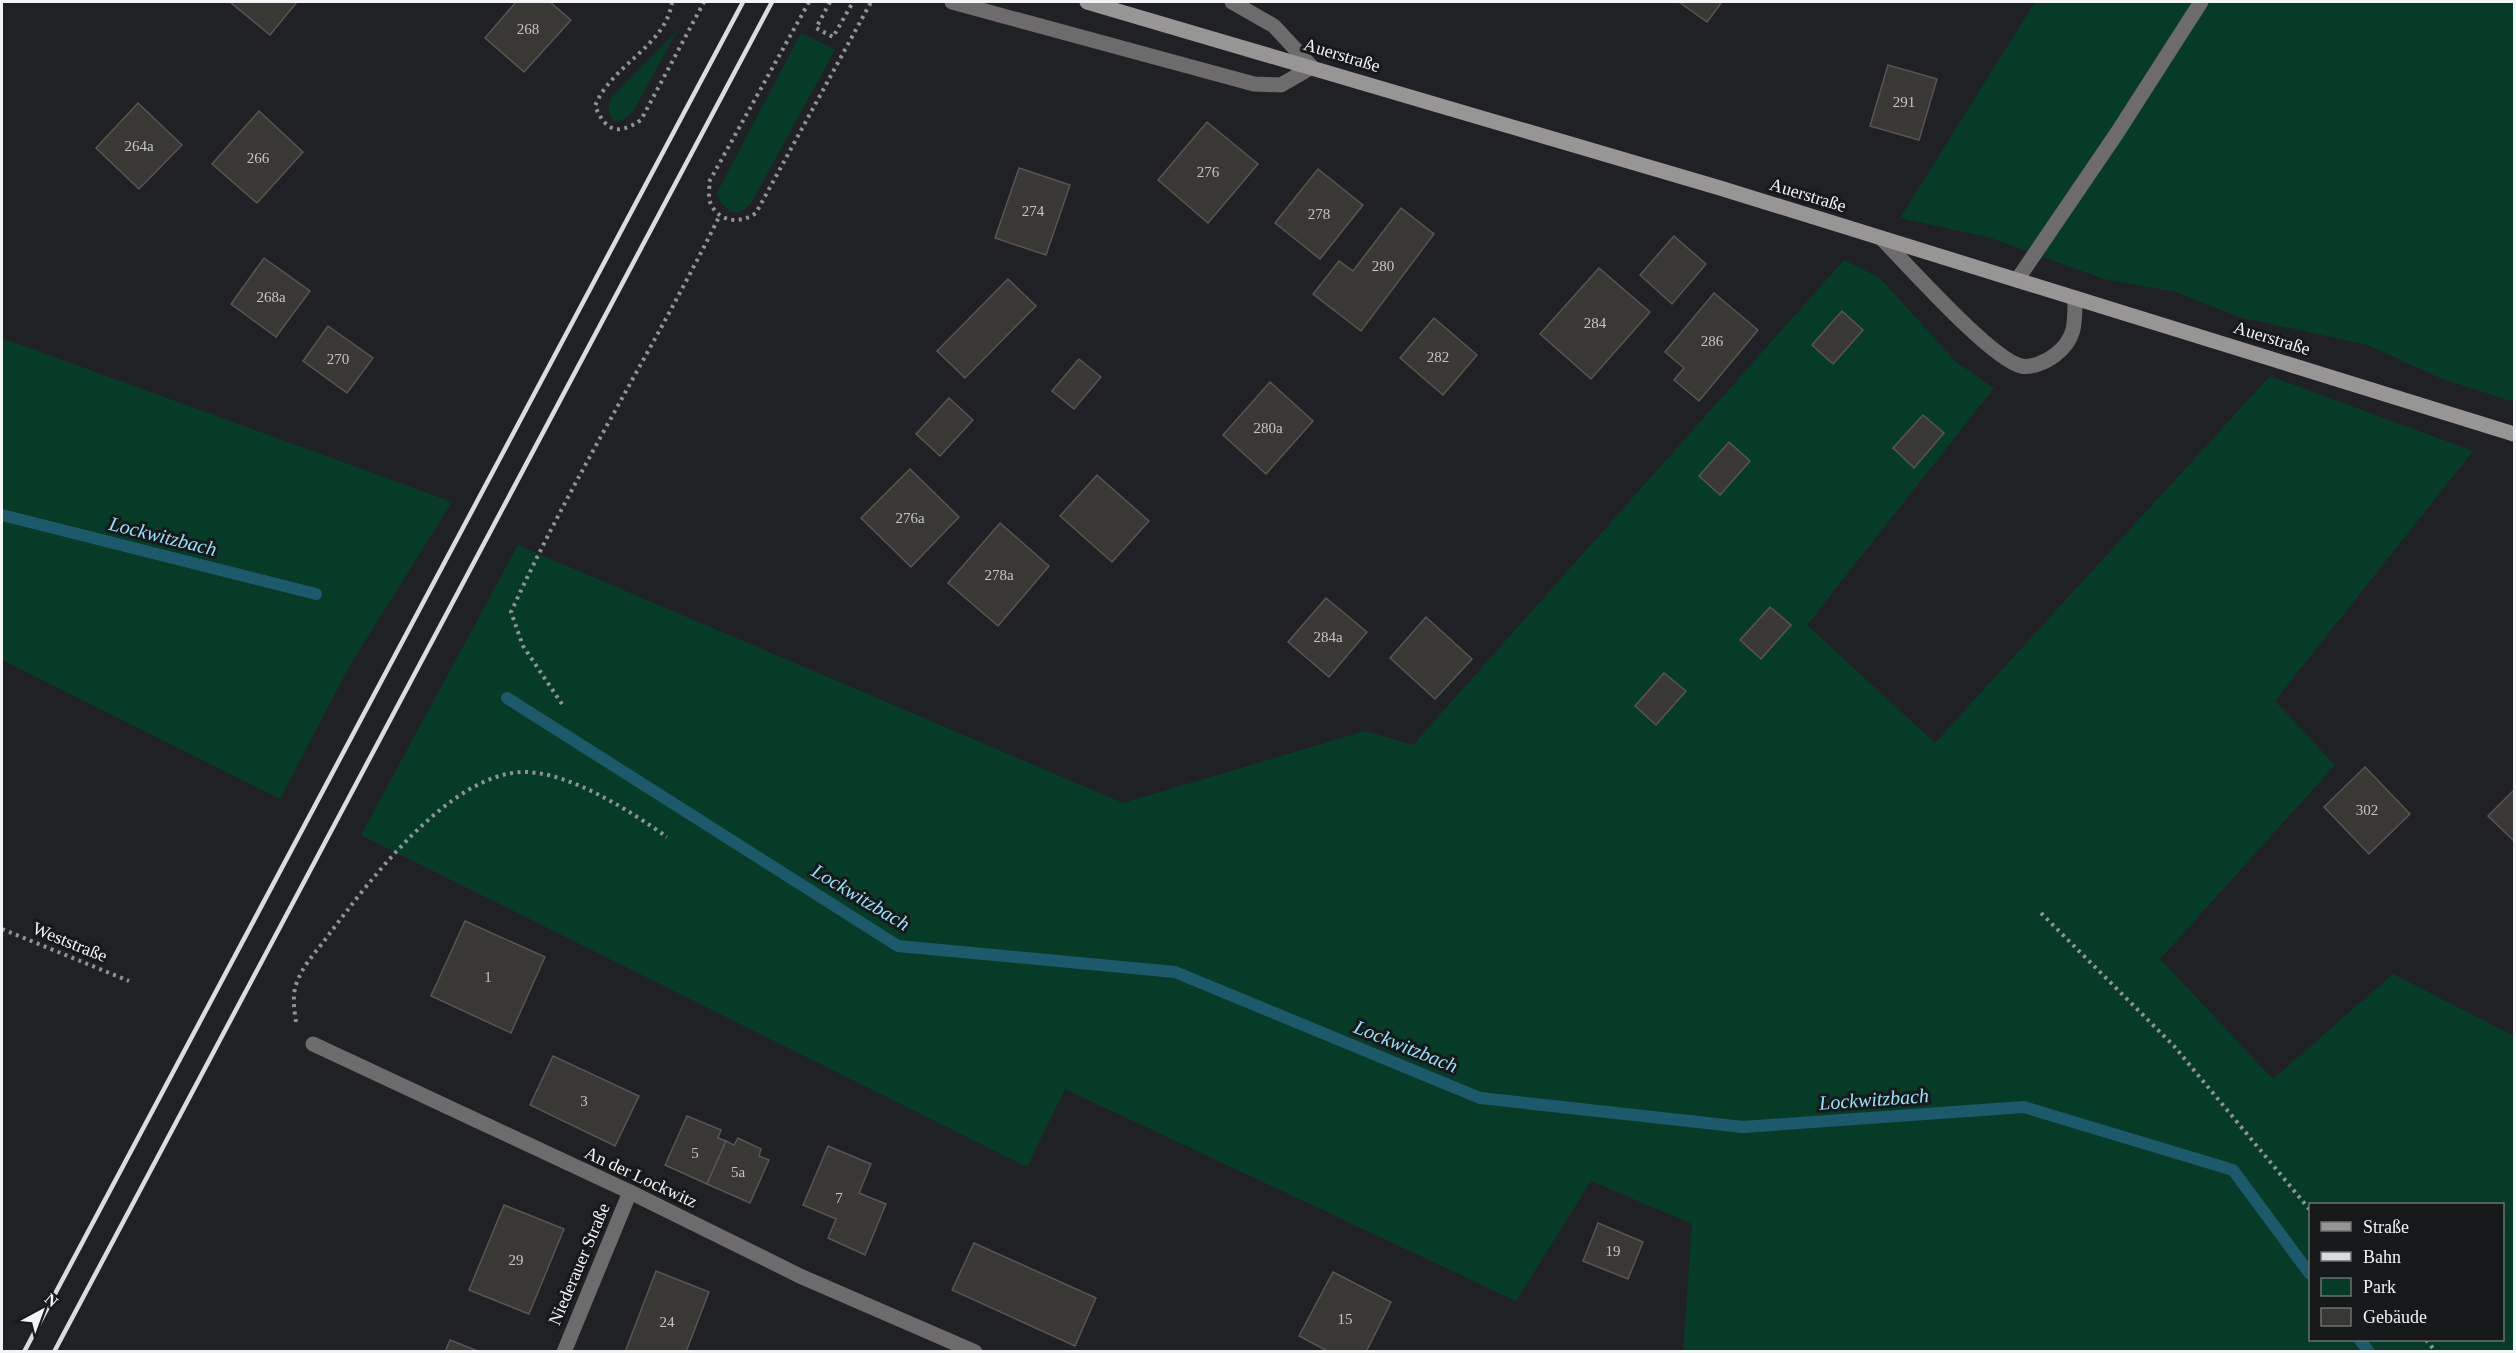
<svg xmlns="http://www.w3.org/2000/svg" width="2516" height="1353" font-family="'Times New Roman',serif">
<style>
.green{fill:#063c27;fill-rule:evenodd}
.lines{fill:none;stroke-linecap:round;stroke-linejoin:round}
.stream{stroke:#1c596a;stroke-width:12}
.building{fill:#3a3835;stroke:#585552;stroke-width:1.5}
.path{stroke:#919295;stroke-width:4;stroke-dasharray:3 4.5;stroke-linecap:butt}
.lane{stroke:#6d6b6b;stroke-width:15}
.street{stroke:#6d6b6b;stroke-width:15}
.secondary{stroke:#989595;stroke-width:15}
.rail{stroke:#dbdcde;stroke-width:4.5}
.labels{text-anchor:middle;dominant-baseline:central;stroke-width:6;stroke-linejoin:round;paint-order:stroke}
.number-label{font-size:15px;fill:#c5c5c6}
.street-label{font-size:18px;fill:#f3f4f6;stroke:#16181a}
.water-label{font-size:20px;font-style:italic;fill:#94e3fc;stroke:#16181a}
</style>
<rect width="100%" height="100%" fill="#202124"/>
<g class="green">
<path d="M2035,2H2514V402L2440,378L2368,345L2239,317L2176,292L2104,279L1988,237L1900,218Z"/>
<path d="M677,31L634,110L624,119L614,121L608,112L610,99Z"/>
<path d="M801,33L835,50L750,205L740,212H731L721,203L717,193Z"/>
<path d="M1844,260L1880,278L1956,362L1994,388L1807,625L1935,743L2270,376L2473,451L2275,701L2335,765L2160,959L2273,1079L2393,974L2514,1036V1351H1683L1692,1224L1591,1181L1516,1301L1065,1089L1027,1167L361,835L518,545L1123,803L1365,731L1413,745ZM2310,1204H2502V1340H2310Z"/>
<path d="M2,338L452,502L350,665L280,799L2,660Z"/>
</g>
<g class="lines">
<g class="stream">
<path d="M2,515L316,594"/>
<path d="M507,698L898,946L1175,972L1480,1098L1743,1127L2024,1107L2233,1170L2310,1274"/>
<path d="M2360,1340L2369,1352"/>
</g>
</g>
<g class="building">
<path d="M230,2H297L270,35Z"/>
<path d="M516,2H550L571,20L524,72L485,38Z"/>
<path d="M1679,2H1722L1707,22Z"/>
<path d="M1888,65L1937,79L1919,140L1870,126Z"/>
<path d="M138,103L182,145L139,189L96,148Z"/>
<path d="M259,111L303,152L257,203L212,164Z"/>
<path d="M1207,122L1258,164L1208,223L1158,180Z"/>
<path d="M1019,168L1070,185L1046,255L995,238Z"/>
<path d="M1318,169L1363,205L1320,259L1275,223Z"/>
<path d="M1401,208L1434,234L1361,331L1313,294L1339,261L1353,271Z"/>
<path d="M1674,236L1706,264L1672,304L1640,275Z"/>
<path d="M264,258L310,291L276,337L231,304Z"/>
<path d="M1599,268L1650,312L1591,379L1540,334Z"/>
<path d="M1008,279L1036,306L965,378L937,351Z"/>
<path d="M1714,293L1758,330L1699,401L1674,380L1684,368L1665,352Z"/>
<path d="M1842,311L1863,330L1833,364L1812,345Z"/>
<path d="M1434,318L1477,355L1443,395L1400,358Z"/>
<path d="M328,326L373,358L347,393L303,361Z"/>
<path d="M1079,359L1101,377L1074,409L1052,391Z"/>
<path d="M1270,382L1313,421L1266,474L1223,435Z"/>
<path d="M949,398L973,420L940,456L916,434Z"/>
<path d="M1923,415L1944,433L1914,468L1893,448Z"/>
<path d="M1729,442L1750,461L1720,495L1699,476Z"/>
<path d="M910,469L959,517L911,567L861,518Z"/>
<path d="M1097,475L1149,521L1112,562L1060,516Z"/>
<path d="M1000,523L1049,566L998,626L948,583Z"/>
<path d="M1326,598L1367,632L1329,677L1288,642Z"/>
<path d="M1770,607L1791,625L1761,659L1740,640Z"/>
<path d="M1426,617L1472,659L1435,699L1390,658Z"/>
<path d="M1664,673L1686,691L1656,725L1635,706Z"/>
<path d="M2365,767L2410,814L2369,854L2324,807Z"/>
<path d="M2514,790V841L2488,816Z"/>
<path d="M465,921L545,957L511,1033L431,996Z"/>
<path d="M553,1056L639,1096L615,1146L530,1105Z"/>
<path d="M687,1116L721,1130L718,1138L726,1141L707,1184L665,1165Z"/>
<path d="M738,1138L761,1149L759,1156L769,1160L750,1203L707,1184L726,1141L734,1145Z"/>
<path d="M828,1146L871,1164L859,1193L886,1204L865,1255L828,1238L836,1219L803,1205Z"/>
<path d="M504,1205L564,1229L529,1314L469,1290Z"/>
<path d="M1598,1223L1643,1242L1628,1279L1583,1261Z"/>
<path d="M974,1243L1096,1298L1075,1346L952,1290Z"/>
<path d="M656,1271L709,1292L686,1352H625Z"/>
<path d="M1333,1272L1391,1302L1366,1352H1329L1299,1336Z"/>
<path d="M450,1340L480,1352H445Z"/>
</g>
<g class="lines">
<g class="path">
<path d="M672,2C666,46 611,65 595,106C606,131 617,136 641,120L704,2"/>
<path d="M809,2L709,182C710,188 708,197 710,202C718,223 741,224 756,213L871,2"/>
<path d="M830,2L816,28L833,37L853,2"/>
<path d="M562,704L523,646L511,612C573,476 654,349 720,215"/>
<path d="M2041,913L2174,1046L2310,1210"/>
<path d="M2,929L129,981"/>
<path d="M296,1022C294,1009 292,994 297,982C304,963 319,949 330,933C371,879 450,773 524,772C570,772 630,811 667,837"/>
<path d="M2426,1340L2436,1352"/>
</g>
<g class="lane">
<path d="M952,2L1254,84L1281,85L1312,67L1274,26L1232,2"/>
<path d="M1881,238C1908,265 1990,358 2021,366C2032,368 2046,362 2055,355C2076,339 2075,323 2075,298"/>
<path d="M2017,280L2117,133L2201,2"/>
</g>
<g class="street">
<path d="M313,1044L630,1192L800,1276L975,1352"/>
<path d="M564,1352L630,1192"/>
</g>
<path class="secondary" d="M1087,2L1720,188L2514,434"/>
<g class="rail">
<path d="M24,1352L743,2"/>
<path d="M54,1352L772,2"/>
</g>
</g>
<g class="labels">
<g class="number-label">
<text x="528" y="29">268</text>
<text x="1904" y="102">291</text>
<text x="139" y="146">264a</text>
<text x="258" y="158">266</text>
<text x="1208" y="172">276</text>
<text x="1033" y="211">274</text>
<text x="1319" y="214">278</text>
<text x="1383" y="266">280</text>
<text x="271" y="297">268a</text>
<text x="1595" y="323">284</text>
<text x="1712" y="341">286</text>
<text x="1438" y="357">282</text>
<text x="338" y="359">270</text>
<text x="1268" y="428">280a</text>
<text x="910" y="518">276a</text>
<text x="999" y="575">278a</text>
<text x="1328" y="637">284a</text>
<text x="2367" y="810">302</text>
<text x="488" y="977">1</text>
<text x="584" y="1101">3</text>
<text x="695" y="1153">5</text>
<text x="738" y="1172">5a</text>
<text x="839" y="1198">7</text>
<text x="1613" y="1251">19</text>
<text x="516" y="1260">29</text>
<text x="1345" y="1319">15</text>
<text x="667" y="1322">24</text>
</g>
<g class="street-label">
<text transform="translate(1342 55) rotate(17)">Auerstraße</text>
<text transform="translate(1808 195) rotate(17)">Auerstraße</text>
<text transform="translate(2272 338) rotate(17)">Auerstraße</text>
<text transform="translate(70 942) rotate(22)">Weststraße</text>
<text transform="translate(641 1177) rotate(25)">An der Lockwitz</text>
<text transform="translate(579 1264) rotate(-67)">Niederauer Straße</text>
</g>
<g class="water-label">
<text transform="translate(163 536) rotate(14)">Lockwitzbach</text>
<text transform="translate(861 897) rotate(31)">Lockwitzbach</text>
<text transform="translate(1406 1046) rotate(22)">Lockwitzbach</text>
<text transform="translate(1874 1099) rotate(-4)">Lockwitzbach</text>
</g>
</g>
<rect width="2516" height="1353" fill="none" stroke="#f3f4f6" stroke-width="6"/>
<rect x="2309" y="1203" width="195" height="138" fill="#16181a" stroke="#6e7072" stroke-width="1.5"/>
<rect x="2321" y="1222" width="30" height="9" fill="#989595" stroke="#6e7072" stroke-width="1.5"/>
<text x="2363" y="1233" font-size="18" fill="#f3f4f6">Straße</text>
<rect x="2321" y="1252" width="30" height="9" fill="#dbdcde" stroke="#6e7072" stroke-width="1.5"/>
<text x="2363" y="1263" font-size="18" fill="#f3f4f6">Bahn</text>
<rect x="2321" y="1278" width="30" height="18" fill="#063c27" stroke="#6e7072" stroke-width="1.5"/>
<text x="2363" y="1293" font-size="18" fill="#f3f4f6">Park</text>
<rect x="2321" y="1308" width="30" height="18" fill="#3a3835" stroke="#6e7072" stroke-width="1.5"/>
<text x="2363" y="1323" font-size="18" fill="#f3f4f6">Gebäude</text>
<g transform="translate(42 1311) rotate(41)" stroke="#16181a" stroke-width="4.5" paint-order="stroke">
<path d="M0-4.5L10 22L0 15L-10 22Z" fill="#f3f4f6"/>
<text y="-9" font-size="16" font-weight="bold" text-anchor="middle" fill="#f3f4f6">N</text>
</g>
</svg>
